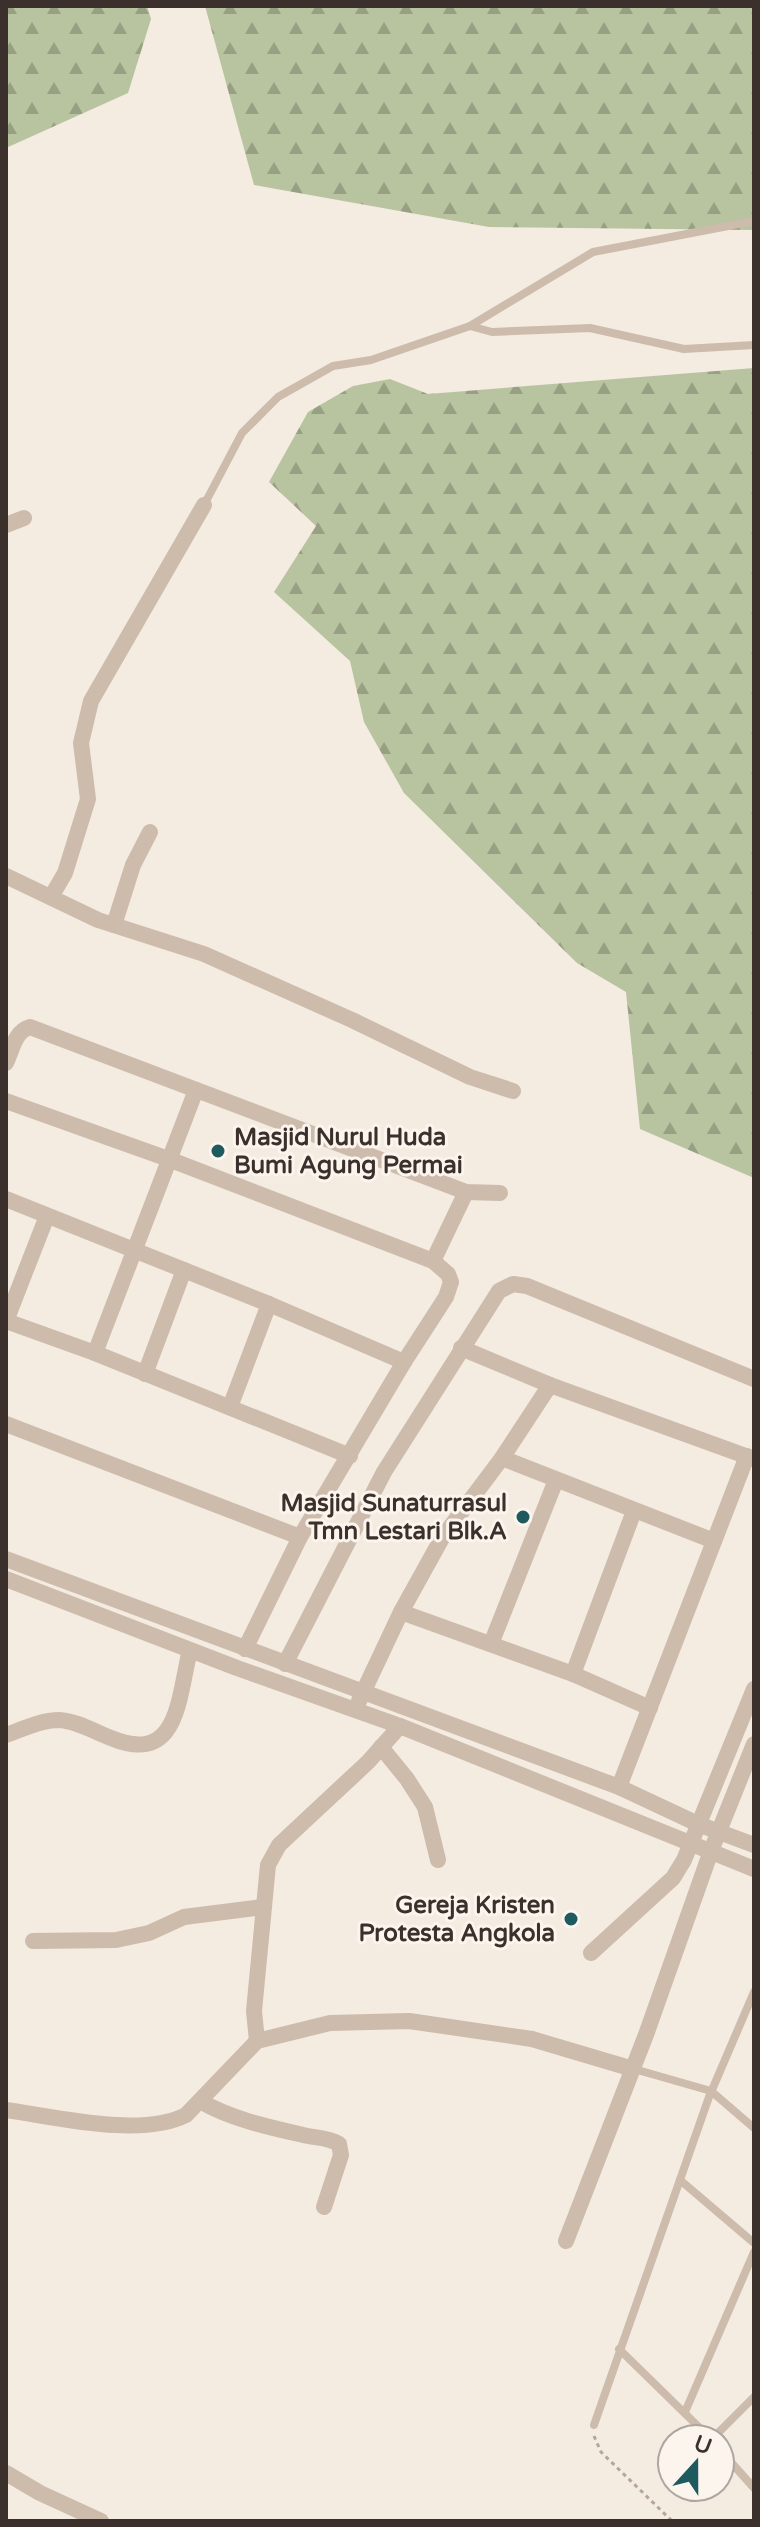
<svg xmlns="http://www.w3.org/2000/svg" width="760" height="2527" font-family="'Varela Round',sans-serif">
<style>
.forest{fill:url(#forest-firs)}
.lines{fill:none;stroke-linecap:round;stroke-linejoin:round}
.path{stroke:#b9a596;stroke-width:3;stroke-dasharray:4 4;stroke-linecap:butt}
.service{stroke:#cdbbac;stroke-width:8}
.minor{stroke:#cdbbac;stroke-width:16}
.poi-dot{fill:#1f5a5e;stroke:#fbf5ee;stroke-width:3}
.labels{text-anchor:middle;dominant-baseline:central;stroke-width:6;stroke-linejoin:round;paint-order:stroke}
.poi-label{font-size:24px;font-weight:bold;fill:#3b302b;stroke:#fbf5ee;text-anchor:end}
</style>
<defs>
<pattern id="forest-firs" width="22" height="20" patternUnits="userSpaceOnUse" patternTransform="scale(2)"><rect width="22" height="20" fill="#b8c4a0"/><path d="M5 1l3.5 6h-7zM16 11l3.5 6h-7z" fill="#97a083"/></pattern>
</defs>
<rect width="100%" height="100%" fill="#f4ebe1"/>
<g class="forest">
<path d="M6,6H147L151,19L128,93L6,148Z"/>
<path d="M205,6H754V230L489,227L254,185Z"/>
<path d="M754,368V1178L640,1129L626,992L577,963L404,793L364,722L350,661L274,592L316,526L269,482L308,412L353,386L390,379L428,394Z"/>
</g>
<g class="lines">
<path class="path" d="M594,2436L601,2452L672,2521"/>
<g class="service">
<path d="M470,326L492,332L590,328L684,349L754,345"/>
<path d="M204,505L242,433L278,397L333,366L371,360L470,326L593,252L754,221"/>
<path d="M634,2069L711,2091L754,2128"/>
<path d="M680,2180L754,2243"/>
<path d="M619,2349L711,2439"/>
<path d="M685,2412L754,2252"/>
<path d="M594,2425L709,2097L754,1992"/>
<path d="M712,2439L754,2397"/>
<path d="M720,2450L754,2488"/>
</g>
<g class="minor">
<path d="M6,525L24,518"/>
<path d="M6,876L98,920L204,954L352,1020L470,1077L513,1091"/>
<path d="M51,897L65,873L88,799L81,743L91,701L204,505"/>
<path d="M114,925L133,865L150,832"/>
<path d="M6,1063C12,1050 15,1031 30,1027L466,1192L500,1193"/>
<path d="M6,1101L171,1160L433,1261L448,1274L451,1282L446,1297L404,1362L300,1537L245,1649"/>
<path d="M6,1199L269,1304L404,1362"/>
<path d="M433,1261L466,1192"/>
<path d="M6,1321L95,1353L350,1456"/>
<path d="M6,1321L47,1216"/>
<path d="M461,1348L550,1385L754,1459"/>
<path d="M95,1353L196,1090"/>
<path d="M145,1374L184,1270"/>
<path d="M230,1407L269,1304"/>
<path d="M6,1424L300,1537"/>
<path d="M502,1458L714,1541"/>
<path d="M6,1559L619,1787L698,1824L754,1845"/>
<path d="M6,1579L237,1668L400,1726L754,1869"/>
<path d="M401,1612L573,1674L650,1708"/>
<path d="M491,1644L556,1480"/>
<path d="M285,1664L384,1472L499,1291L513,1284L527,1286L754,1379"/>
<path d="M573,1674L634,1511"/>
<path d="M359,1701L401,1612L442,1538L502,1458L550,1385"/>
<path d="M6,1735C23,1729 41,1720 59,1720C77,1721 95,1732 111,1738C179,1766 178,1698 190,1650"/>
<path d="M381,1747L407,1779L425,1807L438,1860"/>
<path d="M619,1787L747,1456"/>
<path d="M33,1941L116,1940L149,1933L184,1917L263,1907"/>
<path d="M591,1953L673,1878L684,1860L754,1689"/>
<path d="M257,2041L254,2011L268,1865L279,1845L368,1762L400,1726"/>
<path d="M200,2101C231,2119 268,2127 303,2135C315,2138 328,2137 339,2144L341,2155L324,2207"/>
<path d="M6,2110C56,2117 141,2138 186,2115L257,2041L330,2023L409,2021L532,2039L633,2069"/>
<path d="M566,2241L647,2032L711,1851L754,1744"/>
<path d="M6,2473L40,2493L101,2521"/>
</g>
</g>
<g class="poi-dot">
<circle cx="218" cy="1151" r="8"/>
<circle cx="523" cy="1517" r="8"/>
<circle cx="571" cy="1919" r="8"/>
</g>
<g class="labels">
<g class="poi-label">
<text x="234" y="1137" text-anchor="start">Masjid Nurul Huda<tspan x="234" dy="28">Bumi Agung Permai</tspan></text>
<text x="507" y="1503">Masjid Sunaturrasul<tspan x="507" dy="28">Tmn Lestari Blk.A</tspan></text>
<text x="555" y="1905">Gereja Kristen<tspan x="555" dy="28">Protesta Angkola</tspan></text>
</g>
</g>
<rect width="760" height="2527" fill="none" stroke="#3b302b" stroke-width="16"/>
<g transform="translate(696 2463) rotate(21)"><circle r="38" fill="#fbf5ee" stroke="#aea6a0" stroke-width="2"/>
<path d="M0-6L14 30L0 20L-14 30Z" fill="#1f5a5e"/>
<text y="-12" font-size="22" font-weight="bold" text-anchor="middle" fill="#3b302b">U</text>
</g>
</svg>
